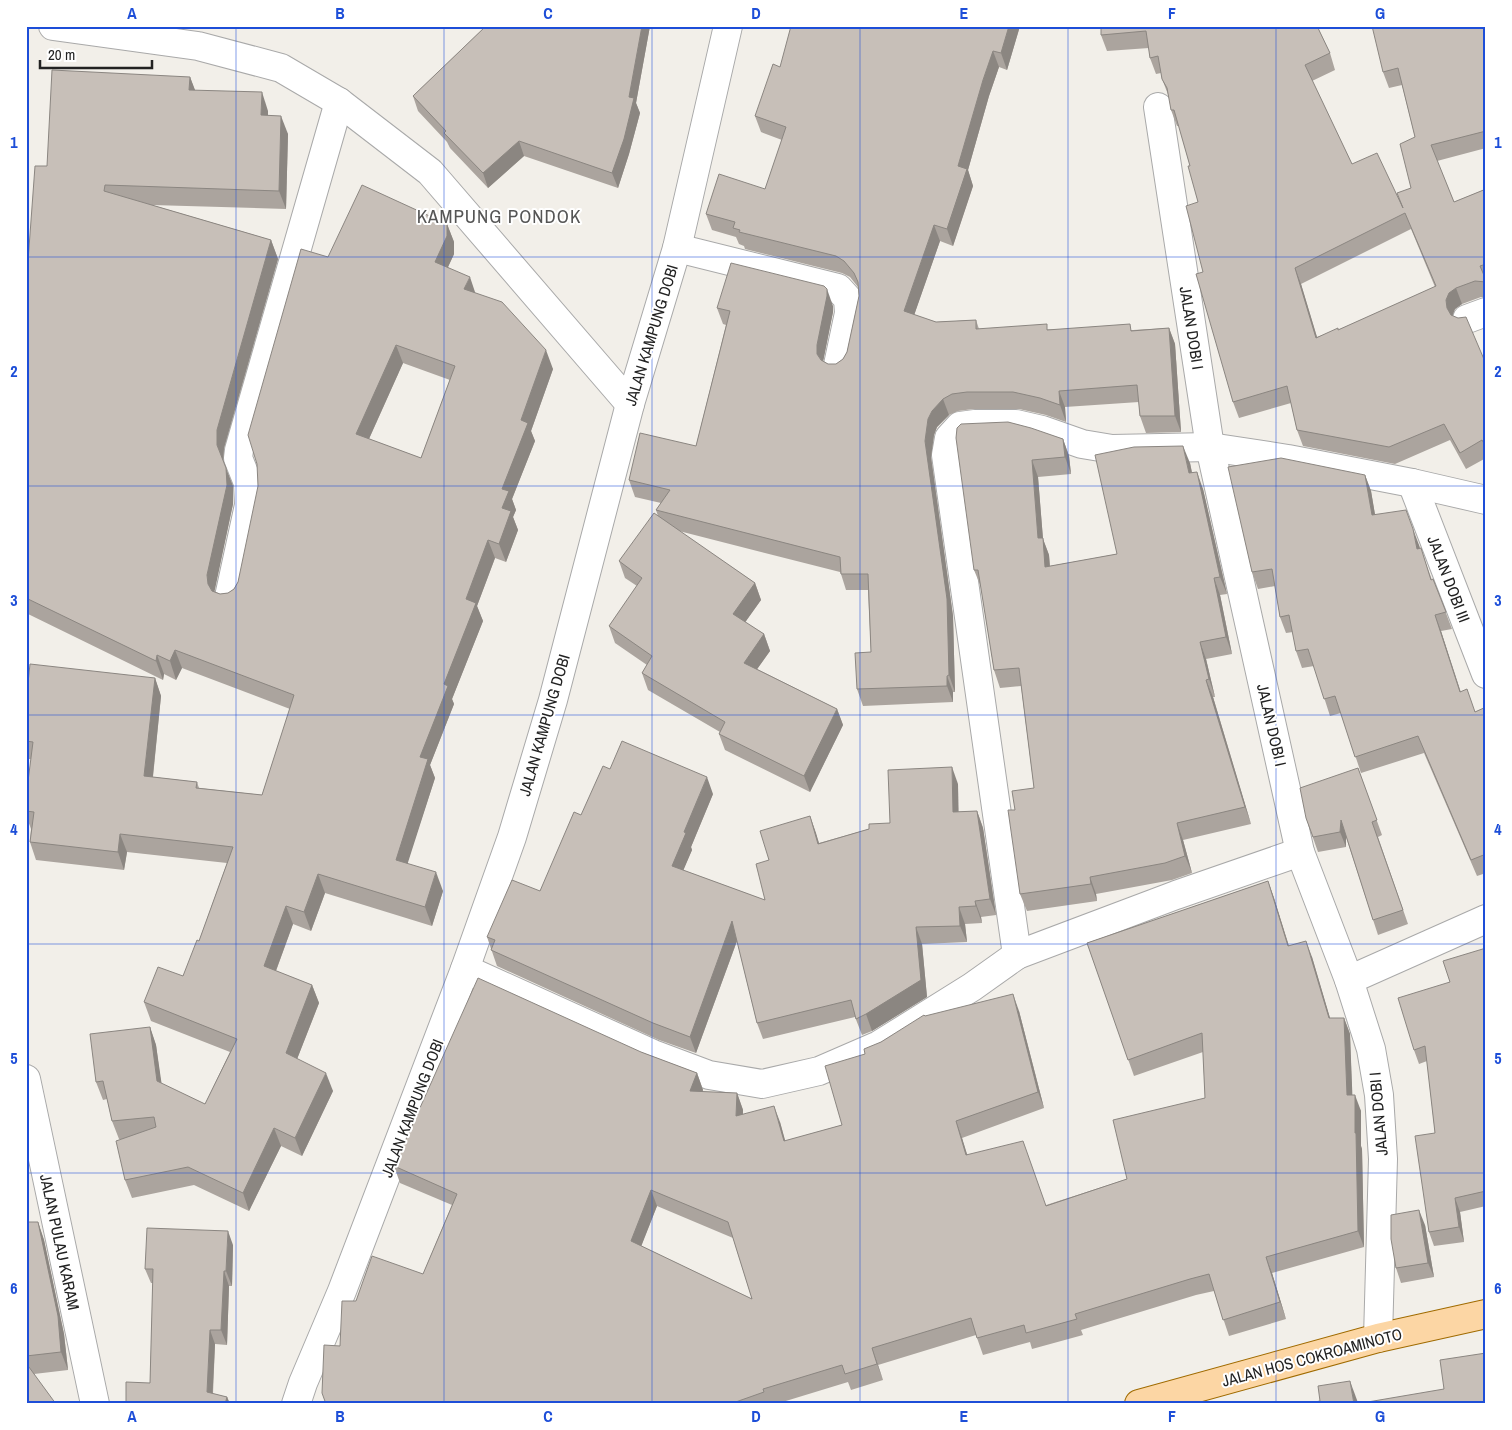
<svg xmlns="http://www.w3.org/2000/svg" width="1512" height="1430" font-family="'Archivo Narrow',sans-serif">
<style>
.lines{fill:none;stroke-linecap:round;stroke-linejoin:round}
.minor-casing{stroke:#a9a9a9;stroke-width:30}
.major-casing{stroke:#a06b00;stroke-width:30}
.minor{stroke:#fff;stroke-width:28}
.major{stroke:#fcd6a4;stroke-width:28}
.wall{fill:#aba49e;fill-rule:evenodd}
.shaded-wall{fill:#8b8681}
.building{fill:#c7bfb8;stroke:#8b8681;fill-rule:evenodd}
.grid{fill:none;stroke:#1d4ed8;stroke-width:1;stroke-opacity:0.55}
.labels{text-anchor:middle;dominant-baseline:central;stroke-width:4;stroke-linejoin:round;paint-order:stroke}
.street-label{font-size:16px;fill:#222;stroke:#fff}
.quarter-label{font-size:19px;letter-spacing:1px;fill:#555;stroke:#fff}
.neatline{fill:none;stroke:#1d4ed8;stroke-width:2}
.grid-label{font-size:16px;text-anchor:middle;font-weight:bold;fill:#1d4ed8}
</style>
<rect width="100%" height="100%" fill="#f2efe9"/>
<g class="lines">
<defs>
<g id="minor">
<path d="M53,26L198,46L281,68L339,102L430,172L630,404"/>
<path d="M1158,107L1210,447L1300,852L1349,980L1371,1049L1379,1095L1383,1159L1378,1338"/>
<path d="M677,248L838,288L848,299L849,313L838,365"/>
<path d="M1467,319L1486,312"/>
<path d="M1412,483L1486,674"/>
<path d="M229,597L249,505L248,483L238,458L239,450L339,102"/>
<path d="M1017,955L946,455L949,438L960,426L975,424H1016L1042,430L1082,444L1112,449L1210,447L1288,459L1412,483L1486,500"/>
<path d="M465,969L653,1054L709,1075L762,1084L819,1071L879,1045L972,987L1017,955L1176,895L1300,852"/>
<path d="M1349,980L1486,919"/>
<path d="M26,1079L95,1404"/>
<path d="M296,1404L303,1383L342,1291L465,969L512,837L553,700L630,404L677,248L728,26"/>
</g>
<path id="major" d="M1139,1404L1378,1338L1486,1314"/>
</defs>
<use href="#minor" class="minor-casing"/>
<use href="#major" class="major-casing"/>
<use href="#minor" class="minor"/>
<use href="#major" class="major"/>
</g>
<g class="wall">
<path d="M486,26H650L636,103L640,113L629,154L618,188L524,156L488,188L450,148L447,142L418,111L413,96Z"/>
<path d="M1020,26L1007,70L999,67L989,96L968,170L973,186L953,246L940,241L914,315L936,322L976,320L979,329L1133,330L1169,328L1175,344L1181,432L1146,433L1140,416L1139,402L1065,407L1066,422L1046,415L1019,409H973L958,411L949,415L937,427L934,435L931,457L953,616L955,692H953V702L863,706L857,689L871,652L868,590H846L841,574L840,572L679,531L755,583L761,600L745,622L764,634L770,651L757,669L837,709L843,725L810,792L725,750L719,734L720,732L648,690L642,673L647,665L615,643L609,626L637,586L625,578L619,561L658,516L656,510L661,503L635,497L629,480L696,446L726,325L723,324L717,308L833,306V312L823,361L828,364H836L843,359L847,352L859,296L858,287L850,277L842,273L745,249L744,246L739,244L736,237L712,230L706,214L765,189L782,140L761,132L755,116L780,67Z"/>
<path d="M1101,26H1317L1330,53L1335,70L1312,81L1352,164L1400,202L1411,188L1415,137L1402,85L1389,88L1383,72L1486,26V148L1437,161L1454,202L1486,189V298L1481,297L1462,304L1455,309L1452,315L1486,364V458L1466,469L1450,440L1395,464L1303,446L1297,430L1291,403L1239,418L1233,402L1203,272L1198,202L1190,166L1179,126H1177L1171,110L1169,97L1162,79L1161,73L1156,74L1150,58L1149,48L1107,51L1101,35ZM1411,229L1435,287L1338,330L1317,337L1301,284Z"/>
<path d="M190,77L195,91L268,111V115L288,134L286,209L152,205L271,240L278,259L224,448L223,462L233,486V504L214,591L220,594L228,593L234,589L238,582L328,257L447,224L454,242V254L448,267L475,293L553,369L531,431L535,441L512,499L516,510L513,517L518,530L506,562L495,558L477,606L483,621L452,699L454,704L430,765L435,778L407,863L443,891L432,926L325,893L311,931L293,924L276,971L312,985L319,1003L297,1059L333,1091L302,1156L281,1146L249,1211L194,1185L132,1198L125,1180L123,1139H119L112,1121L107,1099L103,1100L96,1082L150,1027L156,1045L161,1084L205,1104L230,1052L151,1021L144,1002L183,976L199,941L227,863L127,852L124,870L36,860L30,842L31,829L26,815V797L31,759H29L26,752V702L155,678L161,696L153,777L197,782L199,788L262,795L290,709L182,668L176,680L164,674L163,680L26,613V289L47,166ZM403,363L450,380L421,458L369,439Z"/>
<path d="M1008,422L1063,439L1069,456L1071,474L1038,477L1043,539L1049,555L1050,566L1117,554L1190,463L1192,472L1203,489L1227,594L1220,595L1232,654L1206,659L1215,697H1213L1251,824L1183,840L1192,873L1172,880L1096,894L1097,901L1027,911L1020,894L1015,810L1034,788L1021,686L1000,688L994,670L981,587L974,570Z"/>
<path d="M1365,475L1371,491L1375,515L1419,545L1432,580L1433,579L1452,629L1441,631L1460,692L1475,712L1486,707V873L1477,876L1424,753L1361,773L1341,713L1330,716L1314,666L1302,668L1296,651L1293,632L1286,633L1280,617L1275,586L1258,589L1252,572Z"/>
<path d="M1358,768L1382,835L1378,837L1408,924L1378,935L1346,837V847L1318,852L1306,818Z"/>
<path d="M958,784V812L977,811L983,828L996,915L981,917L982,923L965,924L967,942L922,944L927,997L872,1031L862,1035L855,1017L763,1039L757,1023L737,941L696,1053L659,1040L497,966L487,937L540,891L581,815L713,794L691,847L692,850L683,870L765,900L769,860L810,816L819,843L890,823Z"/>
<path d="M1268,881L1274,898L1289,946L1312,957L1330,1018H1344L1350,1034L1352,1095L1361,1111V1146L1362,1149L1364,1247L1272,1273L1286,1319L1229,1336L1214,1291L1196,1295L1081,1330L1083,1335L1032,1349L1030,1342L983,1355L976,1335L878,1365L883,1380L851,1390L848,1382L776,1404H326L340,1346L356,1301L423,1274L452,1205L400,1183L394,1166L641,1052L697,1073L703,1090L702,1092L737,1093L743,1110V1114L780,1122L785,1141L842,1125L865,1054L881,1042L925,1016L1019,1011L1044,1108L962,1138L967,1154L1046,1205L1127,1179L1205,1098L1203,1052L1134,1076L1087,943ZM657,1206L733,1238L752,1299L641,1246Z"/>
<path d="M1486,948V1206L1460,1212L1464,1242L1434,1246L1429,1232L1435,1133L1427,1061L1419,1064L1414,1050L1450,982Z"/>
<path d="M26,1222H38L44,1240L64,1334L68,1370L34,1374L26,1404Z"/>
<path d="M1425,1225L1434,1277L1401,1283L1396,1268Z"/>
<path d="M233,1245L232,1286H229L227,1345L215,1344L213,1394L227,1397L230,1404H126L150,1383L153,1283H151L145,1269Z"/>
</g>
<g class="shaded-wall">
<path d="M642,26H650L636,103L640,113L629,154L618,188L612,173L629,97Z"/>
<path d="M1009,26H1020L1007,70L1001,53Z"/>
<path d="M993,51L999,67L989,96L968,170L973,186L953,246L947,229L958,166L983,80Z"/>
<path d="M190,77L197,95L189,90Z"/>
<path d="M262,92L268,111V133L261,115Z"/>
<path d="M281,116L288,134L286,209L279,191Z"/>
<path d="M519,141L524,156L488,188L483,173Z"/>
<path d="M447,224L454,242V254L442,280L435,262Z"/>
<path d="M934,225L940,241L910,327L904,311Z"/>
<path d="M271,240L278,259L224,448L223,463L217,445V430Z"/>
<path d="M1295,268L1301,284L1322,354L1316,338Z"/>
<path d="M470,277L476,295L464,289Z"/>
<path d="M1456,288L1462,304L1455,309L1452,317L1447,308L1446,300L1449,293Z"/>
<path d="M827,289L833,306V312L823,362L817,354V345Z"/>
<path d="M1169,328L1175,344L1181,432L1175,416Z"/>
<path d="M396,345L403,363L363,452L356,434Z"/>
<path d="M546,350L553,369L531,431L535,441L512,499L516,510L513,517L518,530L506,562L499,544L502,508V489L521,420Z"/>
<path d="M1059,391L1065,407L1066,422L1060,405Z"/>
<path d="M943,399L949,415L937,427L934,435L931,457L953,616L955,692L949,675L925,441L928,419L932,411Z"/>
<path d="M1063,439L1069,456L1071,474L1065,457Z"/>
<path d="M1183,446L1190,463L1195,490L1189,473Z"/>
<path d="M1032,460L1038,477L1043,539L1049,555L1051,584L1045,567L1038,538Z"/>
<path d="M226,468L233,486V504L214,594L208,584L207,575Z"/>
<path d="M1197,472L1203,489L1227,594L1220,577Z"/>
<path d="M1365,475L1371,491L1378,532L1372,515Z"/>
<path d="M1413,529L1419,545L1423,566L1417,549Z"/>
<path d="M488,540L495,558L477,606L483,621L452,699L454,704L430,765L435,778L403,878L396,860L420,757L444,684L466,599Z"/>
<path d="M1214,578L1220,595L1232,654L1226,637Z"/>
<path d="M755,583L761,600L739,631L733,614Z"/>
<path d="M1435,615L1441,631L1466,708L1460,692Z"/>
<path d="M764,634L770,651L750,679L744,663Z"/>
<path d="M1200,642L1206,659L1215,697L1209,679Z"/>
<path d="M175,650L182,668L176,680L170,661Z"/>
<path d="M157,655L164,674L163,680L156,661Z"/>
<path d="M947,676L953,692V702L947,686Z"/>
<path d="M155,678L161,696L151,794L144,776Z"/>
<path d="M1206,680L1213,697L1251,824L1245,807Z"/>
<path d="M837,709L843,725L810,792L804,776Z"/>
<path d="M952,767L958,784L959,829L953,812Z"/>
<path d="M707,777L713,794L691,847L692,850L678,883L672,866L684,832Z"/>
<path d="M977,811L983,828L996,915L990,899Z"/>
<path d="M810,816L816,833L824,861L818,844Z"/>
<path d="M1341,820L1346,835V847L1340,832Z"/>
<path d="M1177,823L1183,840L1192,873L1185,856Z"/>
<path d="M120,834L127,852L124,870L118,852Z"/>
<path d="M436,872L443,891L432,926L425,907Z"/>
<path d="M318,874L325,893L311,931L304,912Z"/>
<path d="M1090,877L1096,894L1097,901L1091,884Z"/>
<path d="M1268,881L1274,898L1294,963L1288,946Z"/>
<path d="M975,901L981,917L982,923L976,906Z"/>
<path d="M286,906L293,924L271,984L264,966Z"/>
<path d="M959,907L965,924L967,942L960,926Z"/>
<path d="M732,921L738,938L696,1053L690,1037Z"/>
<path d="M916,927L922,944L927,997L872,1031L866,1014Z"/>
<path d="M1306,941L1312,957L1335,1035L1329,1018Z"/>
<path d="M312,985L319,1003L292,1072L286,1053Z"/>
<path d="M1013,994L1019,1011L1044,1108L1038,1092Z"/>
<path d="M1344,1018L1350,1034L1353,1111L1347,1095Z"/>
<path d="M150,1027L156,1045L164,1100L157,1081Z"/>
<path d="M326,1073L333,1091L302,1156L295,1138Z"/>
<path d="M697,1073L703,1090L696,1108L690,1091Z"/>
<path d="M737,1093L743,1110L742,1132L736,1116Z"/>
<path d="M1355,1095L1361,1111V1146L1362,1149L1364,1247L1358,1231L1355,1133Z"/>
<path d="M774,1106L780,1122L790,1158L784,1141Z"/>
<path d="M956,1121L962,1138L972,1171L966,1155Z"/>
<path d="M274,1128L281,1146L249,1211L243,1193Z"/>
<path d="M651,1190L657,1206L637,1257L631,1241Z"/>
<path d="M1455,1198L1460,1212L1464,1242L1459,1227Z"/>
<path d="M1419,1210L1425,1225L1434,1277L1428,1263Z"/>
<path d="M38,1222L44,1240L64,1334L68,1370L61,1352Z"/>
<path d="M228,1231L233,1245L232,1286L226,1271Z"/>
<path d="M1266,1257L1272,1273L1286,1319L1280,1302Z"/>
<path d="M224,1271L229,1286L227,1345L221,1330Z"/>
<path d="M210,1330L215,1344L212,1404L207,1392Z"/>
<path d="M872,1348L878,1365L883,1380L877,1364Z"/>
<path d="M1350,1381L1357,1400L1358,1404H1354Z"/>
<path d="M227,1397L230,1404H225Z"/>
</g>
<g class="building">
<path d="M486,26H642L629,97L634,98L624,139L612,173L519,141L483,173L444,133L446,131L413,96Z"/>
<path d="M791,26H1009L1001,53L993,51L983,80L958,166L967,169L947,229L934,225L904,311L936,322L976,320V329L1047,324V330L1130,324L1131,331L1169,328L1175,416H1140L1137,385L1059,391L1060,405L1040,398L1013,392H967L952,394L943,399L932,411L928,419L925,441L947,599L949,675L947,676V686L857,689L855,653L871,652L868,574H841L840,557L656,510L670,490L629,480L640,433L696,446L730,311L717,308L731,263L824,286L827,289V296L817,345V354L821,360L828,364H836L843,359L847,352L859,296L858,282L854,273L844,261L836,256L739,232L740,230L733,228L735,222L706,214L719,174L765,189L786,127L755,116L773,64L780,67Z"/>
<path d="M1101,26H1317L1330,53L1305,65L1352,164L1377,153L1403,208L1397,193L1411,188L1400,144L1415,137L1398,68L1383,72L1372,26H1486V131L1431,145L1454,202L1486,189V264L1480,266L1486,280V282L1475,281L1456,288L1449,293L1446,300L1447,308L1451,315L1458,318L1466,317L1486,364V447L1482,440L1460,453L1444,424L1389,447L1297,430L1287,386L1233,402L1196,274L1203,272L1186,206L1198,202L1188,166H1190L1174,110H1171L1167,88L1162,79L1158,56L1150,58L1146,31L1101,35ZM1405,213L1436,286L1338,330V328L1316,338L1295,268Z"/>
<path d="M52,70L190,77L189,90L262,92L261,115L281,116L279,191L105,185L104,191L271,240L217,430V445L226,468L227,485L207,575L208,584L212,591L220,594L228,593L234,589L238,582L258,486L257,464L248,435L301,249L328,257L362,185L447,224V236L435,262L470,277L464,289L502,302L546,350L521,420L528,423L502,489L509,491L502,508L511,511L499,544L488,540L466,599L476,603L444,684L448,686L420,757L428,759L396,860L436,872L425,907L318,874L304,912L286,906L264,966L312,985L286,1053L326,1073L295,1138L274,1128L243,1193L188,1167L125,1180L116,1141L156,1127L154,1117L112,1121L103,1081L96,1082L90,1034L150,1027L157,1081L205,1104L237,1039L144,1002L158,967L183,976L197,940L199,941L233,847L120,834L118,852L30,842L34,812L26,811V797L33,742L26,741V702L30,664L155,678L144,776L197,782L196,788L262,795L294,695L175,650L170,661L157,655L156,661L26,598V289L35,166H47ZM396,345L455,366L421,458L356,434Z"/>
<path d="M1008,422L1031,428L1063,439L1065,457L1032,460L1038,538H1043L1045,567L1117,554L1095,455L1134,447L1183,446L1189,473L1197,472L1220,577L1214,578L1226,637L1200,642L1209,679L1206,680L1245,807L1177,823L1185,856L1165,863L1090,877L1091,884L1020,894L1008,810H1015L1012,791L1034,788L1019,668L994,670L978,570H974L956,438L957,428L961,424Z"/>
<path d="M1281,458L1365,475L1372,515L1406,510L1413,529L1417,549L1421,548L1431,580L1433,579L1446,612L1435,615L1460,692L1467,689L1475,712L1486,707V854L1471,860L1418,736L1355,757L1335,696L1324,699L1308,649L1296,651L1289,615L1280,617L1272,569L1252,572L1228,467Z"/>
<path d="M654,513L755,583L733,614L764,634L744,663L837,709L804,776L719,734L725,722L642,673L652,656L609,626L642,578L619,561Z"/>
<path d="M622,741L707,777L684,832L686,833L672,866L765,900L756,864L769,860L760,831L810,816L818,844L869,829V824L890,823L888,770L952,767L953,812L977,811L990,899L975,901L976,906L959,907L960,926L916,927L921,980L866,1014L856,1019L851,1000L757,1023L732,921L690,1037L653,1023L491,950L495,940L487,937L512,880L540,891L574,812L581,815L603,766L610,769Z"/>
<path d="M1358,768L1377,820L1372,822L1403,910L1373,920L1341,820L1340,832L1313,837L1306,818L1300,788Z"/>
<path d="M1268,881L1288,946L1306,941L1329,1018H1344L1347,1095H1355V1133H1356L1358,1231L1266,1257L1280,1302L1223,1320L1209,1274L1190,1279L1075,1314L1077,1319L1026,1333L1024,1325L977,1338L971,1318L872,1348L877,1364L845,1374L842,1365L763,1389L764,1392L730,1404H326L322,1393L324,1345L340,1346L342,1301H356L372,1256L423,1274L457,1194L394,1166L478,978L641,1052L697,1073L690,1091L737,1093L736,1116L774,1106L784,1141L842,1125L825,1066L865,1054L864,1049L881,1042L924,1015L925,1016L1013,994L1038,1092L956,1121L966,1155L1023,1141L1046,1206L1127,1179L1113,1120L1205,1098L1202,1033L1128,1060L1087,943ZM651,1190L728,1222L752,1299L631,1241Z"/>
<path d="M1486,948V1191L1455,1198L1459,1227L1429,1232L1415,1136L1435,1133L1425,1046L1414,1050L1398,998L1450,982L1443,961Z"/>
<path d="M1419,1210L1428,1263L1396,1268L1391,1239V1215Z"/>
<path d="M26,1222H38L58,1316L61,1352L26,1356Z"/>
<path d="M147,1228L228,1231L226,1271H224L221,1330H210L207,1392L227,1397L225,1404H126V1382L150,1383L153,1269H145Z"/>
<path d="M1486,1353V1404H1356L1444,1389L1440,1360Z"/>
<path d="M26,1363L56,1404H26Z"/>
<path d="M1350,1381L1354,1404H1304L1320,1401L1318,1386Z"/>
</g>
<path class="grid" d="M236,26V1404M444,26V1404M652,26V1404M860,26V1404M1068,26V1404M1276,26V1404M26,257H1486M26,486H1486M26,715H1486M26,944H1486M26,1173H1486"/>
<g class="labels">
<g class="street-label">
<text transform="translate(1192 328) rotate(81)">JALAN DOBI I</text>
<text transform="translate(651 335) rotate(-73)">JALAN KAMPUNG DOBI</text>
<text transform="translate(1449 579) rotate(69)">JALAN DOBI III</text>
<text transform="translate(544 725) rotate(-74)">JALAN KAMPUNG DOBI</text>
<text transform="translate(1272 725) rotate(77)">JALAN DOBI I</text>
<text transform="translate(412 1108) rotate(-69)">JALAN KAMPUNG DOBI</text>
<text transform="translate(1378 1114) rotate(-95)">JALAN DOBI I</text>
<text transform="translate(60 1242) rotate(78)">JALAN PULAU KARAM</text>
<text transform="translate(1312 1357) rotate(-15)">JALAN HOS COKROAMINOTO</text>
</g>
<g class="quarter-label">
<text x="499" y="216">KAMPUNG PONDOK</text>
</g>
</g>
<rect width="1512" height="1430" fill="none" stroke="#ffffff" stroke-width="55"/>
<path d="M40 60v8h112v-8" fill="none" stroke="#222222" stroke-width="2.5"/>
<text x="48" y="60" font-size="15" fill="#222222" stroke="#ffffff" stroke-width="4" paint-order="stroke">20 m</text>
<rect x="28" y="28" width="1456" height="1374" class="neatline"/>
<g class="grid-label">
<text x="132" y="19">A</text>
<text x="340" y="19">B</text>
<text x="548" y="19">C</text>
<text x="756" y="19">D</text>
<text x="964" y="19">E</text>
<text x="1172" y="19">F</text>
<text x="1380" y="19">G</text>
<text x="14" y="148">1</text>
<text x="1498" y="148">1</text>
<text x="14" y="377">2</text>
<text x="1498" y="377">2</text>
<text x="14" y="606">3</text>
<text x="1498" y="606">3</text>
<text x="14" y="835">4</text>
<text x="1498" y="835">4</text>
<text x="14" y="1064">5</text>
<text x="1498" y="1064">5</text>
<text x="14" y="1294">6</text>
<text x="1498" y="1294">6</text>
<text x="132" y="1422">A</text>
<text x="340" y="1422">B</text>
<text x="548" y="1422">C</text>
<text x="756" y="1422">D</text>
<text x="964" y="1422">E</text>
<text x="1172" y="1422">F</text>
<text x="1380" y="1422">G</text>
</g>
</svg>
